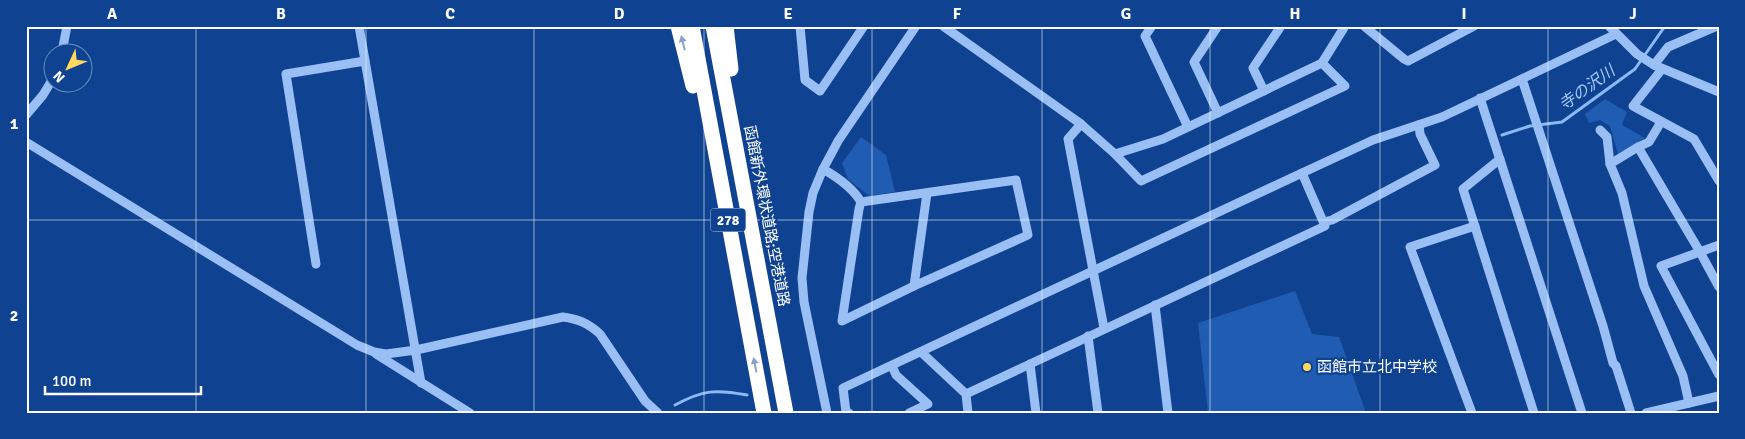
<svg xmlns="http://www.w3.org/2000/svg" width="1745" height="439" font-family="Signika,'Noto Sans JP',sans-serif">
<style>
.green{fill:#205cb1}
.lines{fill:none;stroke-linecap:round;stroke-linejoin:round}
.stream{stroke:#8bb9f7;stroke-width:3}
.minor{stroke:#9abff4;stroke-width:9}
.highway{stroke:#fff;stroke-width:15}
.oneway{fill:#87a1c8}
.grid{fill:none;stroke:#fff;stroke-width:1;stroke-opacity:0.55}
.poi-dot{fill:#ffd75c;stroke:#0f4391;stroke-width:2}
.labels{text-anchor:middle;dominant-baseline:central;stroke-width:4.5;stroke-linejoin:round;paint-order:stroke}
.shield{fill:#0f4391;stroke:#b7c7de;stroke-width:1}
.shield-label{font-size:14px;font-weight:bold;fill:#fff}
.street-label{font-size:15px;fill:#fff;stroke:#0f4391}
.poi-label{font-size:15px;fill:#fff;stroke:#0f4391;text-anchor:start}
.water-label{font-size:16px;font-style:italic;fill:#a6c9fb;stroke:#0f4391}
.neatline{fill:none;stroke:#fff;stroke-width:2}
.grid-label{font-size:16px;text-anchor:middle;font-weight:bold;fill:#fff}
</style>
<rect width="100%" height="100%" fill="#0f4391"/>
<g class="green">
<path d="M1605,99L1627,112L1622,125L1645,138L1618,154L1610,126L1600,120L1589,123L1585,114Z"/>
<path d="M861,137L886,155L895,192L869,196L848,179L842,163Z"/>
<path d="M1295,291L1312,334L1339,337L1366,413H1208L1198,323Z"/>
</g>
<g class="lines">
<g class="stream">
<path d="M1502,135L1530,126L1562,122L1635,69L1665,26"/>
<path d="M675,405C703,390 715,389 747,395"/>
</g>
<g class="minor">
<path d="M359,26L421,383"/>
<path d="M800,26L805,80L820,91L864,26"/>
<path d="M943,26L1081,124L1115,154L1163,139L1322,63L1345,26"/>
<path d="M1152,26L1145,36L1188,127"/>
<path d="M1364,26L1404,59L1408,61L1474,26"/>
<path d="M1609,26L1637,54L1654,65L1719,92"/>
<path d="M62,52L67,26"/>
<path d="M1654,65L1668,47L1717,26"/>
<path d="M1662,69L1633,106L1694,139L1719,181"/>
<path d="M1522,79L1603,326L1613,363L1616,366L1631,413"/>
<path d="M1264,91L1253,68L1281,26"/>
<path d="M1480,98L1582,413"/>
<path d="M1218,113L1194,62L1218,26"/>
<path d="M26,115L43,95L52,80"/>
<path d="M1661,122L1649,142L1638,147L1700,252L1719,287"/>
<path d="M1081,124L1068,139L1104,328"/>
<path d="M1600,130L1607,137L1610,164"/>
<path d="M26,142L357,345L374,352L386,354L416,350L563,317C578,319 588,323 600,334L645,401L658,413"/>
<path d="M1638,147L1610,164L1622,193L1644,286L1683,376L1689,403"/>
<path d="M1115,154L1141,181L1345,86L1322,63"/>
<path d="M1500,159L1463,189L1534,413"/>
<path d="M823,169C837,177 853,188 861,202L1016,180L1028,235L914,286L842,321L859,209L861,202"/>
<path d="M1302,173L1373,140L1442,117L1616,34"/>
<path d="M1324,222L1332,220L1435,165L1420,134L1419,125"/>
<path d="M1719,245L1661,266L1719,375"/>
<path d="M316,264L286,74L365,61"/>
<path d="M914,286L927,193"/>
<path d="M1155,305L1168,413"/>
<path d="M1088,336L1098,413"/>
<path d="M921,352L966,394L968,413"/>
<path d="M376,354L470,413"/>
<path d="M1030,364L1036,413"/>
<path d="M892,366L896,375L928,404L909,413"/>
<path d="M827,413L804,302L802,278L809,212L813,193L823,169L838,141L916,26"/>
<path d="M849,413L846,412L843,388L1302,173L1325,226L966,394"/>
<path d="M1472,413L1410,247L1475,226"/>
<path d="M1646,413L1719,396"/>
</g>
<g class="highway">
<path d="M678,26L693,86"/>
<path d="M692,26L764,413"/>
<path d="M713,26L786,413"/>
<path d="M726,26L731,69"/>
</g>
</g>
<defs><path id="oneway-solid" d="M-6-.8H1V-3.2L6.5 0L1 3.2V.8H-6Z" transform="scale(1.25)"/></defs>
<g class="oneway">
<use href="#oneway-solid" transform="translate(683 43) rotate(-104)"/>
<use href="#oneway-solid" transform="translate(755 365) rotate(-101)"/>
</g>
<path class="grid" d="M196,26V413M366,26V413M534,26V413M704,26V413M872,26V413M1042,26V413M1210,26V413M1380,26V413M1548,26V413M26,220H1719"/>
<circle class="poi-dot" cx="1307" cy="367" r="5"/>
<g class="labels">
<rect class="shield" x="710.5" y="208.5" width="35" height="23" rx="4"/>
<g class="shield-label">
<text x="728" y="220">278</text>
</g>
<g class="street-label">
<text transform="translate(767 216) rotate(79)">函館新外環状道路;空港道路</text>
</g>
<g class="poi-label">
<text x="1317" y="367">函館市立北中学校</text>
</g>
<g class="water-label">
<text transform="translate(1587 88) rotate(-36)">寺の沢川</text>
</g>
</g>
<rect width="1745" height="439" fill="none" stroke="#0f4391" stroke-width="55"/>
<g transform="translate(68 68) rotate(226)"><circle r="24" fill="#0f4391" stroke="#6f8ebd"/>
<path d="M0-4L9 19L0 12L-9 19Z" fill="#ffd75c"/>
<text y="-8" font-size="14" font-weight="bold" text-anchor="middle" fill="#ffffff">N</text>
</g>
<path d="M45 386v8h156v-8" fill="none" stroke="#ffffff" stroke-width="2.5"/>
<text x="52" y="386" font-size="15" fill="#ffffff" stroke="#0f4391" stroke-width="4" paint-order="stroke">100 m</text>
<rect x="28" y="28" width="1690" height="384" class="neatline"/>
<g class="grid-label">
<text x="112" y="19">A</text>
<text x="281" y="19">B</text>
<text x="450" y="19">C</text>
<text x="619" y="19">D</text>
<text x="788" y="19">E</text>
<text x="957" y="19">F</text>
<text x="1126" y="19">G</text>
<text x="1295" y="19">H</text>
<text x="1464" y="19">I</text>
<text x="1633" y="19">J</text>
<text x="14" y="129">1</text>
<text x="14" y="321">2</text>
</g>
</svg>
